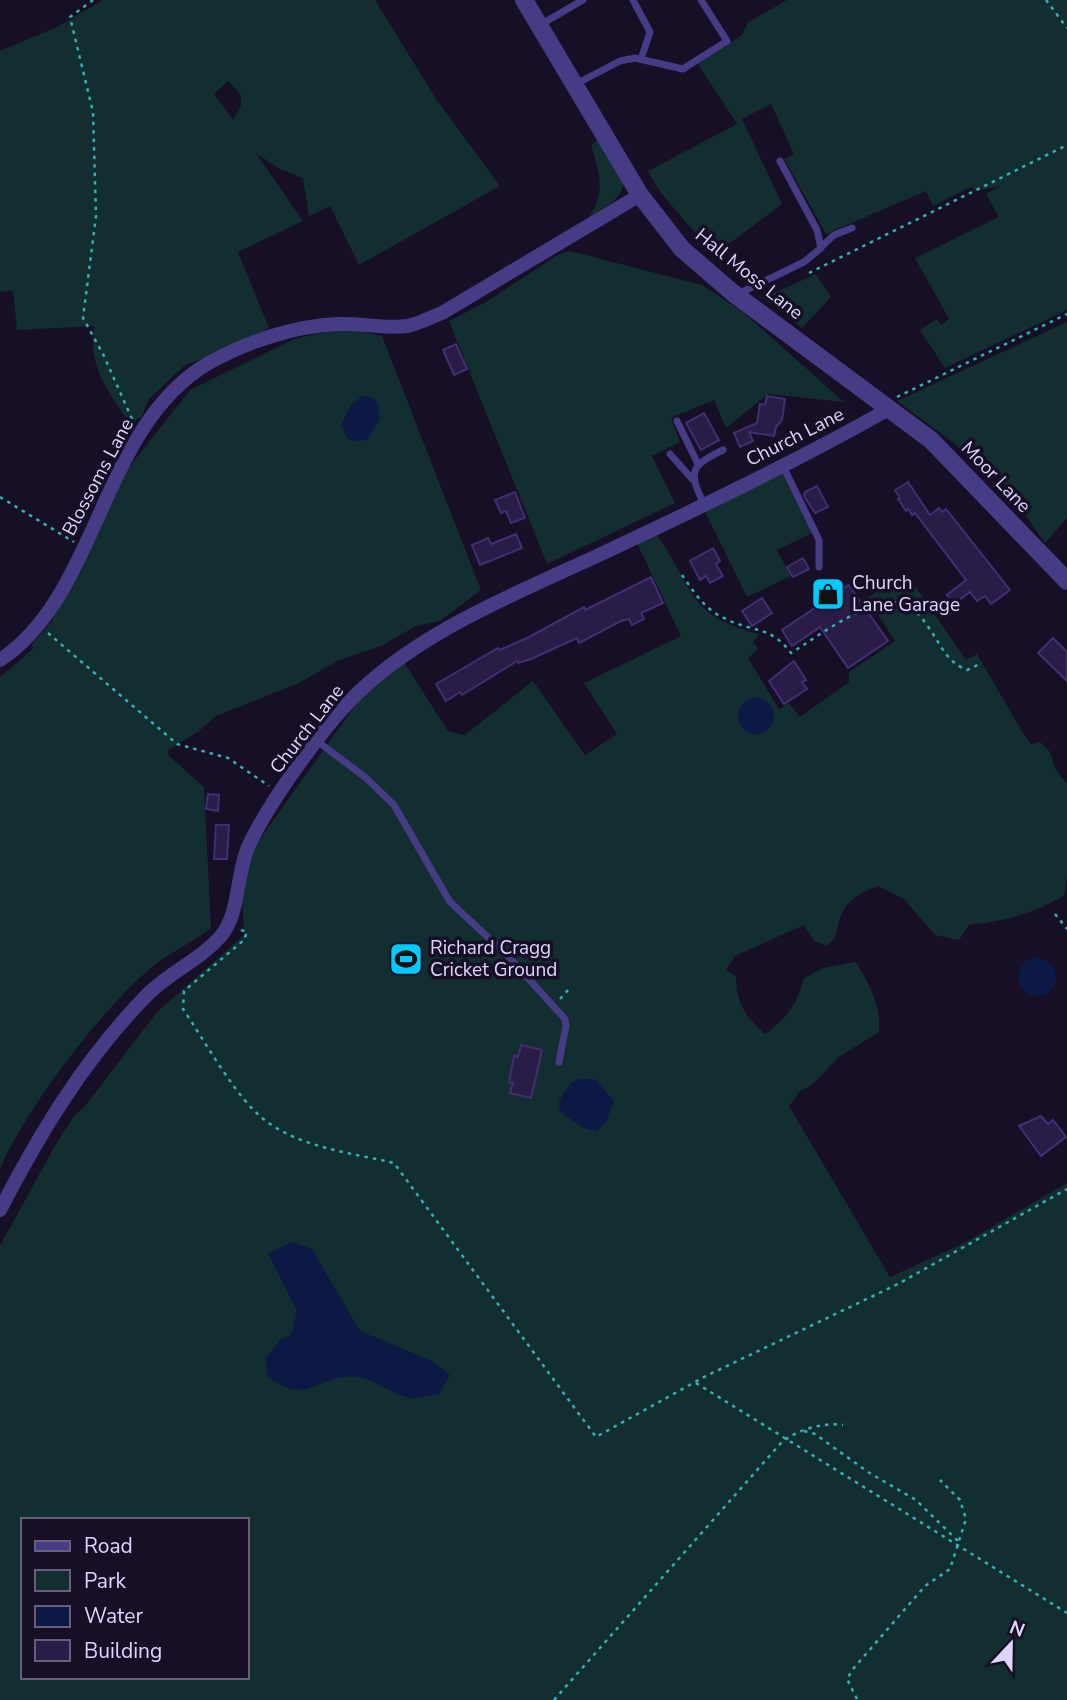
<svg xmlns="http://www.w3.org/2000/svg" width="1067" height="1700" font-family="'Nunito Sans',sans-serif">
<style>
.green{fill:#132e30;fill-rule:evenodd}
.water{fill:#0b1944}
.building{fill:#291c47;stroke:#432e73;stroke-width:2}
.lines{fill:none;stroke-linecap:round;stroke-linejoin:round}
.path{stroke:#31b1b7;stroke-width:2.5;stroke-dasharray:3.5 5;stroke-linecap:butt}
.service{stroke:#463b85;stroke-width:7}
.minor{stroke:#463b85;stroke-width:14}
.tertiary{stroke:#463b85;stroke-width:18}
.labels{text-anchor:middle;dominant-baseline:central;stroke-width:7;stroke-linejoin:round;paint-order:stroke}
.street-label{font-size:19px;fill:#ded5fe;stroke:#160f26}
.poi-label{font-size:19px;fill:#ded5fe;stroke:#160f26;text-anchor:start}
</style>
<rect width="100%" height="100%" fill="#160f26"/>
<g class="green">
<path d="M103,0H375L436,99L500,186L359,265L330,206L309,216L303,178L278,168L256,153L303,221L238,252L269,328L217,354L185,365L150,398L141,417L130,424C108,390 88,369 94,326L17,330L13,291L0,292V51L59,26ZM228,81L241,95V106L233,120L214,94Z"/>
<path d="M787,0H1067V310L945,368L920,330L937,319L941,325L949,319L915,258L999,217L986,194L1000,186L975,191L971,187L933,206L926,191L826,234L784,159L794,154L771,104L742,119L782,204L714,255L661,193L648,171L737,124L698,64L742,35L748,22Z"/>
<path d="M597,140L624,183C619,202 605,207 589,217C607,191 599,173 591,145Z"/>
<path d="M570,251L702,285L743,312L844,402L768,394L726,428L714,400L671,418L680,442L652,456L675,503L547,564L449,321L486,302L559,254Z"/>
<path d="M816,274L831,297L802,328L763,298Z"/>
<path d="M1067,322V518L1045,543L994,471L988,476L955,444L897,401Z"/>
<path d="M351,330L382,336L481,590L440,621L416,626L381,646L339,660L299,683L216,716L199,731L168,750L169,756L204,787L211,928C194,942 174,950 157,963C106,1003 25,1109 0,1169V677L33,649L32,644L52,621L122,476L190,390L292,340L327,331Z"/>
<path d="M781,470L814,532L777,550L791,576L747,597L703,508Z"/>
<path d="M657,535C695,588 685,615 759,634L753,642L758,649L748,658L779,709L789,703L800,717L849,682V672L895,641L867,598L906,573L966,660L977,654L1024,735L1031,744L1040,742L1050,752L1055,769L1067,784V877L1064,896C1033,913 1004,922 969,925L959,940L935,935L904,899L878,886C860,893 844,901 839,922C836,934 837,937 827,946L814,941L804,925L735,956L726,970L736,976C736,1002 745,1017 765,1034C787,1018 797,1005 804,978L823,968L856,962C869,983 882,1008 879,1032L840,1056L812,1085L800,1091L789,1106L890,1277L964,1243L1067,1183V1700H0V1246L57,1142L74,1116L86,1105L157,1012L244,935L242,894L252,850L354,707L376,682L404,662L448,731L465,735L533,681L585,755L617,734L584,683L681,636L636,541ZM23,1520H247V1677H23Z"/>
</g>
<g class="water">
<path d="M362,396H369L378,403L380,419L367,440L352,441L347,438L341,424L351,405Z"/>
<circle cx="756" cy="716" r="18"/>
<circle cx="1037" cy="977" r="19"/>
<path d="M579,1079H595L614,1101L606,1121L597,1131L584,1128L560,1112L559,1101L571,1083Z"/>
<path d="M291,1242L312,1249L360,1331L432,1361L450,1375L439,1394C431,1395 421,1398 412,1398C393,1396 376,1379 357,1377C319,1372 309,1409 267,1376L266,1358L280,1340L291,1335L297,1311L268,1254Z"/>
</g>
<g class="building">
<path d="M456,344L467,369L454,375L443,350Z"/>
<path d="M767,396L785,399L782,420L776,427L774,436L749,432L753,441L740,447L734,433L757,423L760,404L765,405Z"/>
<path d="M704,413L719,440L701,450L686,423Z"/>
<path d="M908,482L930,515L939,508L942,512L946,509L1010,590L991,604L985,596L977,601L970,592L954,604L947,595L966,580L915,513L912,515L908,509L906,511L898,499L900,498L895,490Z"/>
<path d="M817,486L828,507L815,513L804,496L805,492Z"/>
<path d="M515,492L525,518L511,523L506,511L501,513L495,500Z"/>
<path d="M516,534L522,548L480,565L472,545L488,538L491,544Z"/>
<path d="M713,548L720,561L716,564L723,576L710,583L706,576L700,580L690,561Z"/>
<path d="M803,558L809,569L793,577L787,567Z"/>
<path d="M651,577L663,603L641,613L644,619L632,625L629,619L621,621L579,643L577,638L531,659L518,663L517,661L462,695L460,692L446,701L436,684L498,648L500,650L529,637L584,607L585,610Z"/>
<path d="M849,585L888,641L848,668L820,627L792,646L782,630Z"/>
<path d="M762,598L772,613L752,626L742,611Z"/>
<path d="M1053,638L1067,652V681L1038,653Z"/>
<path d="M794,661L806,680L802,682L807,689L784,704L769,681Z"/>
<path d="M208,794L219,795L218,811L206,809Z"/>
<path d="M216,825H229L227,859H214Z"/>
<path d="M521,1045L542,1050L531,1098L510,1093L513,1083L509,1082L514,1056L518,1057Z"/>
<path d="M1041,1116L1048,1124L1053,1120L1066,1137L1041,1156L1019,1126Z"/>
</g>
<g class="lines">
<g class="path">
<path d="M93,0L70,17L93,112L96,216L83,318L103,354L133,421"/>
<path d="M1046,0L1067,28"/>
<path d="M809,273L1067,145"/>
<path d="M897,397L1067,314"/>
<path d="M0,497L74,542"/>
<path d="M682,575C694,592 704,609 724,618C753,633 770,625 791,653C816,638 880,588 909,606C918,612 925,622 931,631C942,647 947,662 967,670L982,663"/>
<path d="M48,633L177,744L228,758L269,786"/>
<path d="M1055,914L1067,929"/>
<path d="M241,930L247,932L244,940L184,991L183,1009C205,1041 237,1100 266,1121C302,1148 352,1153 394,1163L596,1437L704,1377L898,1284L1067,1189"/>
<path d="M560,999L570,988"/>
<path d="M696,1383L1067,1613"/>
<path d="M804,1431L815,1434L868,1472L916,1500L959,1542"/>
<path d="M857,1699L847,1679L853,1669L925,1586L950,1569L966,1519L960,1500L940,1480"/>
<path d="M554,1700L781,1443C796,1430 823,1422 843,1425"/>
</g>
<g class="service">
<path d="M633,0L650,32L641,59"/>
<path d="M540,25L583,0"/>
<path d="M574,85L620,61L635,58L683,69L727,41L701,0"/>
<path d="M821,247L834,235L852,228"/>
<path d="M736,295L804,262L821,248L817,230L780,161"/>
<path d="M677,421L698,464"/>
<path d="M670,454L693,480"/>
<path d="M783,466L819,540V567"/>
<path d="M704,504C688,472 690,466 723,450"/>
<path d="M317,741L366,778L394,805L450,902L507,955L565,1019L566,1026L559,1062"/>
</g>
<g class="minor">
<path d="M0,660C99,595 100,428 207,364C246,342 293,326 338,324C361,323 384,329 407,326C418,324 431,317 442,313L640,195"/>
<path d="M0,1210C41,1131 85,1058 148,994C170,972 200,960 221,936C240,913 236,875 248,847C267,806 316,737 347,704C411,635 515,594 599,555C697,509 795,462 889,409"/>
</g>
<path class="tertiary" d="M524,0L640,195L682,249L733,293L931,440L1067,581"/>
</g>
<defs>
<symbol id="shop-square" viewBox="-11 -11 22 22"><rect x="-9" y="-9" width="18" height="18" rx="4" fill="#04c9fc" stroke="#160f26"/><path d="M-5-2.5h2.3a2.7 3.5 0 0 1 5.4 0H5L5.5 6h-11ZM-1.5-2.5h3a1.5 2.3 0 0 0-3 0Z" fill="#111"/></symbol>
<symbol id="stadium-square" viewBox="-11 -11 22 22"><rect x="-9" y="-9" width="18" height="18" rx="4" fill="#04c9fc" stroke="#160f26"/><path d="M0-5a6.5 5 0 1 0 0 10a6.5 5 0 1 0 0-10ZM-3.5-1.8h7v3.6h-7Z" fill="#111"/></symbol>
</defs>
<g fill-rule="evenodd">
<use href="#shop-square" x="809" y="575" width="38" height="38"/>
<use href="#stadium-square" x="387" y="940" width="38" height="38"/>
</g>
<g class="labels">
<g class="street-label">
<text transform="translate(749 274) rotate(39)">Hall Moss Lane</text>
<text transform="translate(795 437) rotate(-27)">Church Lane</text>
<text transform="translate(98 477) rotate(-62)">Blossoms Lane</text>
<text transform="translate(996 477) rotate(46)">Moor Lane</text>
<text transform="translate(307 729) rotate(-52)">Church Lane</text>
</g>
<g class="poi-label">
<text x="852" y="583">Church<tspan x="852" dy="22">Lane Garage</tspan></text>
<text x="430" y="948">Richard Cragg<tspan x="430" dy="22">Cricket Ground</tspan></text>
</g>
</g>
<rect x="21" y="1518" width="228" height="161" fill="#160f26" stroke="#665e7c" stroke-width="2"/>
<rect x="35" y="1541" width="35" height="10" fill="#463b85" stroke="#665e7c" stroke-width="2"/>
<text x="84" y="1553" font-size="21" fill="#ded5fe">Road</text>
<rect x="35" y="1570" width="35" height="21" fill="#132e30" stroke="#665e7c" stroke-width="2"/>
<text x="84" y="1588" font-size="21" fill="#ded5fe">Park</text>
<rect x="35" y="1606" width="35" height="21" fill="#0b1944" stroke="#665e7c" stroke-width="2"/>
<text x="84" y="1623" font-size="21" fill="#ded5fe">Water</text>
<rect x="35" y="1640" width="35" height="21" fill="#291c47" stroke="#665e7c" stroke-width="2"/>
<text x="84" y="1658" font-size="21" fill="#ded5fe">Building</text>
<g transform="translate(1011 1644) rotate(22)" stroke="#160f26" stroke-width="5" paint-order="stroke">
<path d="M0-5L12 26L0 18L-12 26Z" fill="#ded5fe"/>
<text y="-10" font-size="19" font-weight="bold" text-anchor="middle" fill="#ded5fe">N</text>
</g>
</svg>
